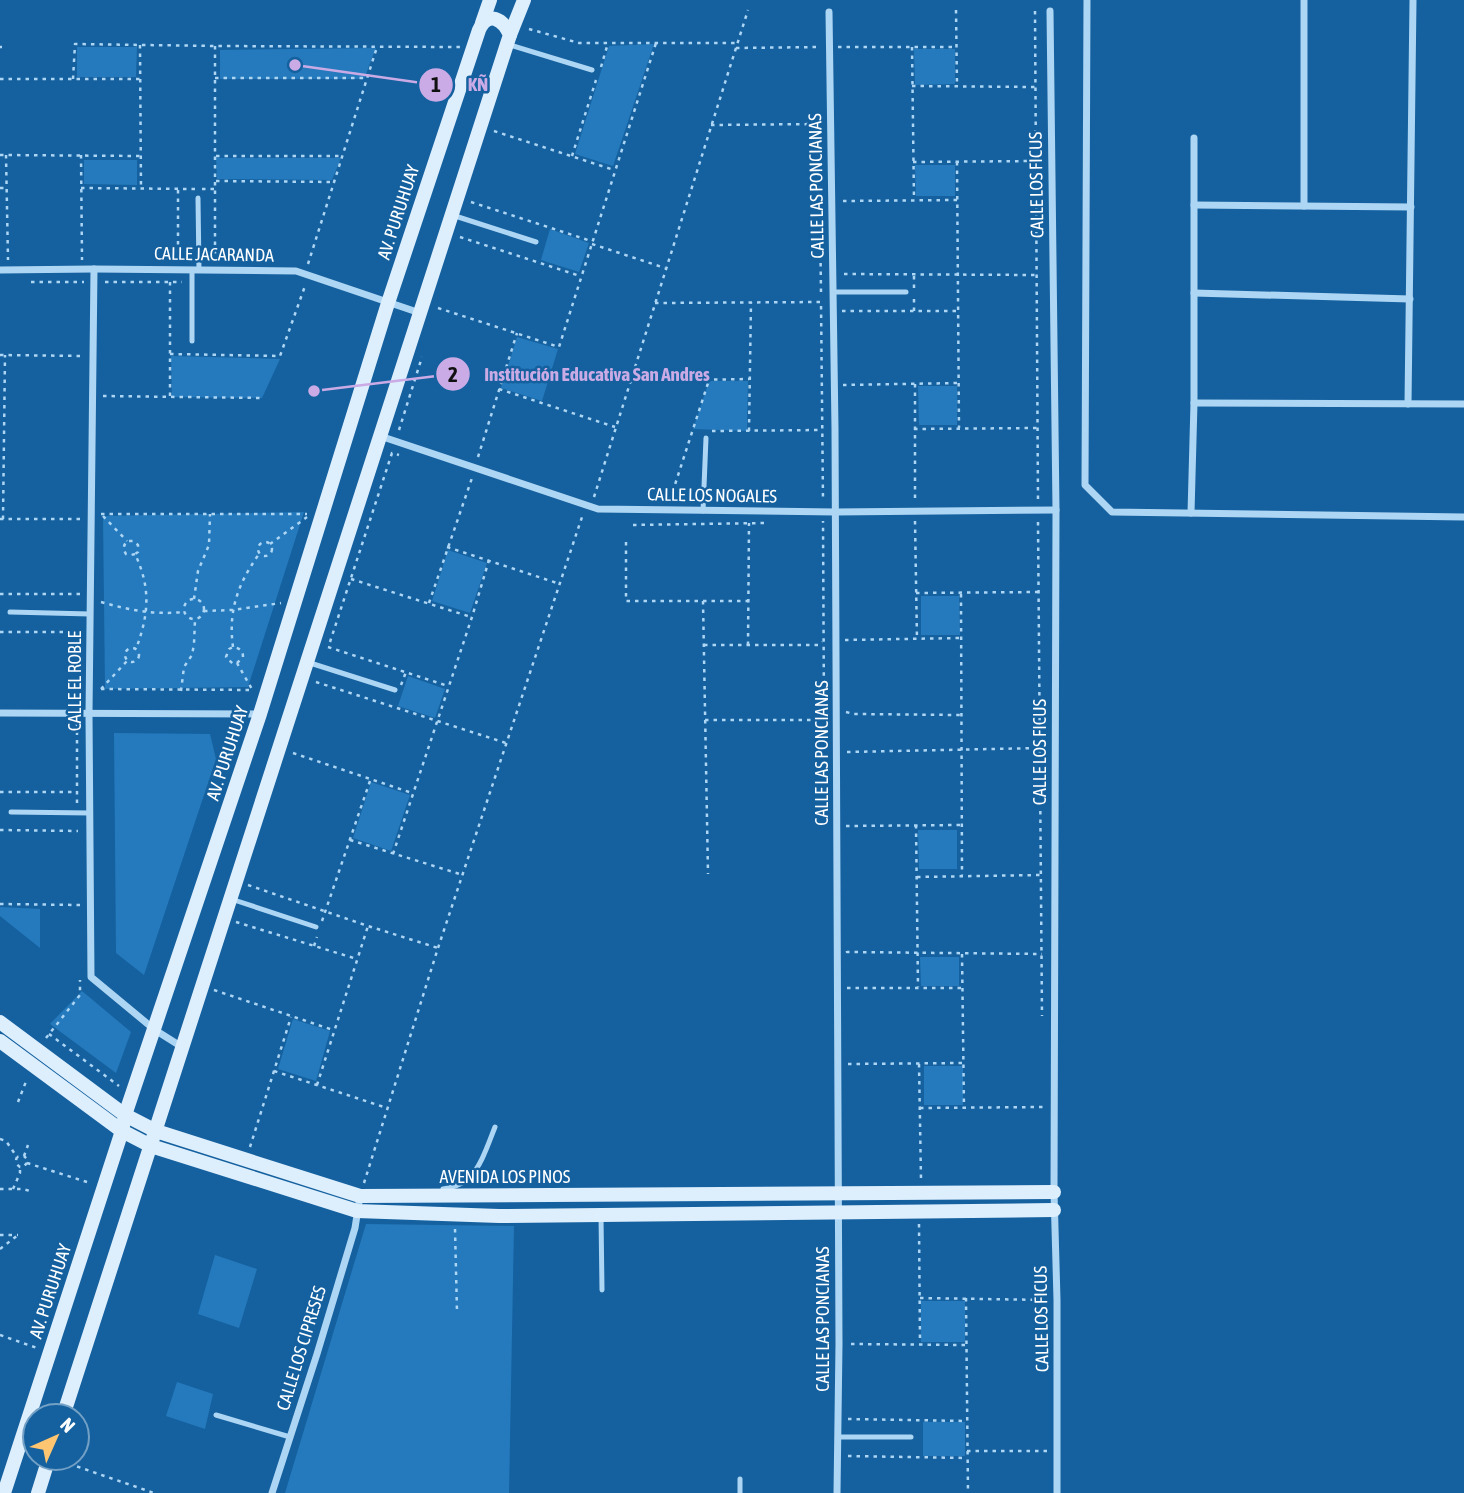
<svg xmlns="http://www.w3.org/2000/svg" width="1464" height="1493" font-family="'Asap Condensed',sans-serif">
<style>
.park{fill:#247abc}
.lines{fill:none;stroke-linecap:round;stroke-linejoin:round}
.path{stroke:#add5f4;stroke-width:2.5;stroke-dasharray:3.5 5;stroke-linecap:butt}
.lane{stroke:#add5f4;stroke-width:5}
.street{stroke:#add5f4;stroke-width:7}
.secondary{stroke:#ddeefd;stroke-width:14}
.labels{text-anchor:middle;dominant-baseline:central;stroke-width:5;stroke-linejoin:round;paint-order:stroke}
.street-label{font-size:18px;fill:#fff;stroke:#15619f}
.leader{fill:none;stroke:#caabe5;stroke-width:2.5}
.callout-dot{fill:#caabe5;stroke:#15619f;stroke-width:2.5}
.mark-label{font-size:21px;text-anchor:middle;font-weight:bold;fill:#111}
.callout-label{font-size:19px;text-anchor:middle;font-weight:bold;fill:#caabe5;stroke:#15619f;stroke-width:5;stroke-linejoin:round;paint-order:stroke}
</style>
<rect width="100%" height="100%" fill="#15619f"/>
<g class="park">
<path d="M654,44L613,166L575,154L609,46Z"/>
<path d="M77,47H137L136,77H77Z"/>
<path d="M376,48L364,79H220V50Z"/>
<path d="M914,49H955V84L915,85Z"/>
<path d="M216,158H341L332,180L217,179Z"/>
<path d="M84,160H137V185L84,184Z"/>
<path d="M915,165H955V196H916Z"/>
<path d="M550,229L589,243L579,272L541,260Z"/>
<path d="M517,337L558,349L542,401L501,388Z"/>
<path d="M171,356L280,359L262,398L172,397Z"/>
<path d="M709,381H748L747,431L693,429Z"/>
<path d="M918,386H957V425H919Z"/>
<path d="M304,512L248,687L105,689L103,516Z"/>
<path d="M448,550L487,563L470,613L432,601Z"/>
<path d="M921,596H959L960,635H921Z"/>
<path d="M408,676L445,689L435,718L398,706Z"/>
<path d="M114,733L210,734L216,759L144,975L116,953Z"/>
<path d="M371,782L410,795L391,851L353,838Z"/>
<path d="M918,830H957V869H919Z"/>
<path d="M0,907L40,909V948L0,916Z"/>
<path d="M920,957H959V986H921Z"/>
<path d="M82,991L131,1032L116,1073L50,1024Z"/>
<path d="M293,1019L330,1031L316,1081L278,1069Z"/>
<rect x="924" y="1066" width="39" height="39"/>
<path d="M366,1224L514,1226L509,1493H285Z"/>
<path d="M215,1255L257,1269L239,1328L198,1314Z"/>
<rect x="921" y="1301" width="44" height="41"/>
<path d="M177,1382L213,1394L205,1429L166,1416Z"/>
<rect x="923" y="1422" width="42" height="34"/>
</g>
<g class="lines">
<g class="path">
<path d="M956,10L957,86"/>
<path d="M1035,11L1038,501"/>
<path d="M529,29L579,43H737"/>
<path d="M140,45L141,188"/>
<path d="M215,46V260"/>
<path d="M0,47H2"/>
<path d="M838,47H957"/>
<path d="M912,47L914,200"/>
<path d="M736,48L818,47"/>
<path d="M601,67L608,43"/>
<path d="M215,78H366"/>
<path d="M0,79H140"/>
<path d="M73,79L75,44L215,46L460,47"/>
<path d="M912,86L1035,87"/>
<path d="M711,125L819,124"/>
<path d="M494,131L614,170"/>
<path d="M819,144L821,292"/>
<path d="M0,155L140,156"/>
<path d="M6,155L8,260"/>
<path d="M81,155L82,260"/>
<path d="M216,156H342"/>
<path d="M572,156L596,80"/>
<path d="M913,162L1036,161"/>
<path d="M957,162L959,428"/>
<path d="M216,181L334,182"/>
<path d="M0,188H8"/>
<path d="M81,188L195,189"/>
<path d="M202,189H216"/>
<path d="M178,190V260"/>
<path d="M843,201L958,200"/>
<path d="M471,202L591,241"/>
<path d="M460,237L580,276"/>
<path d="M592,244L665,268"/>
<path d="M308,264L377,47"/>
<path d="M844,274L1037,275"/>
<path d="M31,282H84"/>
<path d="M105,282H182"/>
<path d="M170,282V397"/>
<path d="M914,288V274"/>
<path d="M655,303L821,302L823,500"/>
<path d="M438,308L559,347L656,43"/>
<path d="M842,311H958"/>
<path d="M914,311V298"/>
<path d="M170,354L280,356L305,286"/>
<path d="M0,355L84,356"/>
<path d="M629,381L749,379"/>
<path d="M915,384V499"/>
<path d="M843,385L959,383"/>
<path d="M499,389L615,427"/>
<path d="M103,396L262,398"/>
<path d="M914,429L1037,428"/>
<path d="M399,430L422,357"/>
<path d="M712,431L821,430"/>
<path d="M749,431L751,302"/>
<path d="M478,457L517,333"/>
<path d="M594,497L748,10"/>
<path d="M670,500L709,380"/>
<path d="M101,514H307"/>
<path d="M103,516L127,541"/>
<path d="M0,519H81"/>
<path d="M3,519L5,355"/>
<path d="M915,521L917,640"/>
<path d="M1038,522L1042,1016"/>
<path d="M633,525L767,523"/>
<circle cx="265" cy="549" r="7"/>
<path d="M626,542V601H748"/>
<path d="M270,544L307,517"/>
<path d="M447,547L560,584"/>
<path d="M135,554L131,555L126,554C123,549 123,546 127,541H133L138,545V552L135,554C151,588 149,614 136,649"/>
<path d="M351,579L471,617"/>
<path d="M916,593L1038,592"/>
<path d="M0,594H81"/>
<path d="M961,594L962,875"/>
<circle cx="194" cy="609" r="10"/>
<path d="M194,599L198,571L209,545L210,514"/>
<path d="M703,601L708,874"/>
<path d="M101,602C129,610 154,615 184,612"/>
<path d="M429,603L472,478"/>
<path d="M204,611L233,610L281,603"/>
<path d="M0,632H80"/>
<path d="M845,640L961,638"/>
<path d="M330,642L392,453L399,455"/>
<path d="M704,645H819L822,642"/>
<path d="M748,645L749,523"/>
<path d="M233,647C228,610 238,584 259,554"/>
<path d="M328,647L448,686"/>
<circle cx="132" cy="655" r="7"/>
<path d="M237,663L243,657C243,651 240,648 233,647L229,649L226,657L233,664L237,663L253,691"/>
<path d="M316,682L506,743"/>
<path d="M401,685L406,672"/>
<path d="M101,689L253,690"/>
<path d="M101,689L127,661"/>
<path d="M181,691L184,667L192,655L194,644L195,620"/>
<path d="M846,712L854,714L961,715"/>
<path d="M705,720H822L824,714L823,521"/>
<path d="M77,723V804"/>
<path d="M847,752L1040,748"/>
<path d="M293,753L412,793"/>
<path d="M0,792H77"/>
<path d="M916,825L918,987"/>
<path d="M846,826L962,825"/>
<path d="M0,830L78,831"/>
<path d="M350,840L463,875"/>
<path d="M393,854L472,617L489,560"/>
<path d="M917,877L1040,875"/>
<path d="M248,885L368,926L438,948"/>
<path d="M0,904L80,905"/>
<path d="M322,921L371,778"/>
<path d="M236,922L357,959"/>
<path d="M314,946L317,937"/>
<path d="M847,951V952L1042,954"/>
<path d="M962,954L964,1108"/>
<path d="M847,988H963"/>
<path d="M214,990L333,1030"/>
<path d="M49,1034L119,1086"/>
<path d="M46,1038L80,995V980"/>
<path d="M848,1064L964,1063"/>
<path d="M919,1064L921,1179"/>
<path d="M274,1071L387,1108"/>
<path d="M317,1085L368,926"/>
<path d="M18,1102L27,1079"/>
<path d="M920,1108L1043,1107"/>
<path d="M0,1139L6,1141L17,1157C15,1162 16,1164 20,1167L24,1166L27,1163V1159L24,1156L17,1157"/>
<path d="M250,1147L291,1017"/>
<path d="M24,1156L28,1145"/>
<path d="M27,1163L90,1183"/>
<path d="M364,1183L438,948L583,514"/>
<path d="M0,1189H23L30,1191"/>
<path d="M13,1189L20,1173V1167"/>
<path d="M919,1224L920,1343"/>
<path d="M455,1229L457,1312"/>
<path d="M0,1235H18"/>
<path d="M0,1249L18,1235"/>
<path d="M920,1298L1046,1300"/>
<path d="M966,1298L968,1493"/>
<path d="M0,1335L37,1348"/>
<path d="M851,1344L966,1345"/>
<path d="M848,1419L967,1421"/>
<path d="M967,1451H1047"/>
<path d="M848,1456L967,1458"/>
<path d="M61,1461L154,1493"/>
</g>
<g class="lane">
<path d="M507,44L592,70"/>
<path d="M198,198L199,270"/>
<path d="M452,215L536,242"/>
<path d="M833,292H906"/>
<path d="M192,341V270"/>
<path d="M703,511L706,438"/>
<path d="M10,612L90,614"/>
<path d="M307,662L395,690"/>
<path d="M11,812L90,813"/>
<path d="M231,899L316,927"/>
<path d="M443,1189C451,1188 463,1184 469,1178C481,1167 489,1142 495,1127"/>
<path d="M601,1216L602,1290"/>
<path d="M216,1415L290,1437"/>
<path d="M838,1437H911"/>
<path d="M740,1493V1479"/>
</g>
<g class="street">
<path d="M1087,0L1085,485L1112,512L1464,517"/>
<path d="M1304,0V206"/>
<path d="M1050,11L1056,510L1054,1192L1057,1300V1493"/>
<path d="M829,12L835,428L839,1344L837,1493"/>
<path d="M1194,205L1411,207"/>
<path d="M94,269L89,714L91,977L155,1030L182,1047"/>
<path d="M0,270L94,269L296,271L420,313"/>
<path d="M1194,293L1410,299"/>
<path d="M1194,403L1464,404"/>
<path d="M1408,404L1413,0"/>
<path d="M380,436L598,509L835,512L1056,510"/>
<path d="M1191,513L1194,403V138"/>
<path d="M0,713L259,714"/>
<path d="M272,1493L317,1354L355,1228L360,1196"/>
</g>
<g class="secondary">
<path d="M482,23L490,0"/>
<path d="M510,35L524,0"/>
<path d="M0,1022L125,1115L156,1131L360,1196L1054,1192"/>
<path d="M0,1041L122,1131L151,1146L357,1211L499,1216L1054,1210"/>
<path d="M4,1493L122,1131L125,1115L260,714L388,303L479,30C488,10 503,19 510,35L507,44L63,1416"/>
<path d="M38,1493L49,1458"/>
</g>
</g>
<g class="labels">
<g class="street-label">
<text transform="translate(1036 185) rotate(-91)">CALLE LOS FICUS</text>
<text transform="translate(816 186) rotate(-91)">CALLE LAS PONCIANAS</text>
<text transform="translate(398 212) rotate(-72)">AV. PURUHUAY</text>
<text transform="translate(214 254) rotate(1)">CALLE JACARANDA</text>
<text transform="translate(712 495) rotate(1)">CALLE LOS NOGALES</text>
<text transform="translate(74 681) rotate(-90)">CALLE EL ROBLE</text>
<text transform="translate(1039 752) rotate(-90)">CALLE LOS FICUS</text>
<text transform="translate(227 753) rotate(-72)">AV. PURUHUAY</text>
<text transform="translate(821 753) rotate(-90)">CALLE LAS PONCIANAS</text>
<text x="505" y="1176">AVENIDA LOS PINOS</text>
<text transform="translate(50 1291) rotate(-72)">AV. PURUHUAY</text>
<text transform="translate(822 1319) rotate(-90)">CALLE LAS PONCIANAS</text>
<text transform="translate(1041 1319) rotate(-91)">CALLE LOS FICUS</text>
<text transform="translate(301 1348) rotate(-73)">CALLE LOS CIPRESES</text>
</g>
</g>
<path class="leader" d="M295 65L436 85M314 391L453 374"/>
<g class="callout-dot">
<circle cx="295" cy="65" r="7"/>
<circle cx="314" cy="391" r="7"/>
<circle cx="436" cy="85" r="18"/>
<circle cx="453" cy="374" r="18"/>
</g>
<g class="mark-label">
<text x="436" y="92">1</text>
<text x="453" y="382">2</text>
</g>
<g class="callout-label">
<text x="478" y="91">KÑ</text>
<text x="597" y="381">Institución Educativa San Andres</text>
</g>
<g transform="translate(56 1437) rotate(45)"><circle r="33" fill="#15619f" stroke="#73a0c5" stroke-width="2"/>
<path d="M0-5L12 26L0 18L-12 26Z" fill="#ffc570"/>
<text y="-10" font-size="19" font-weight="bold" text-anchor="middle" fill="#ffffff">N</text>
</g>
</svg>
